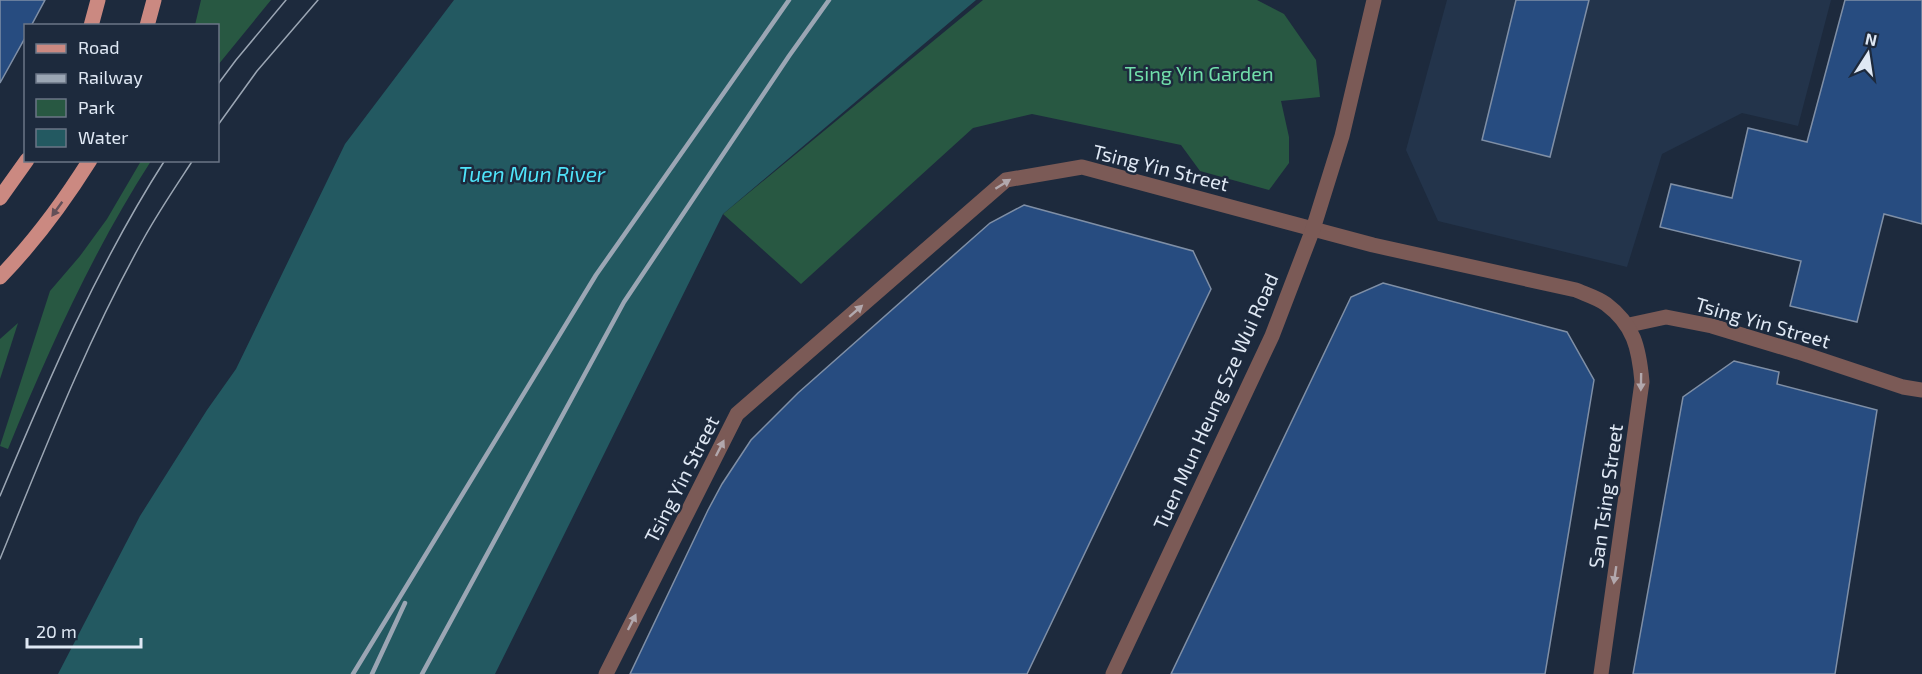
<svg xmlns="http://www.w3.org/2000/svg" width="1922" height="674" font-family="'Exo 2',sans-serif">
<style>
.built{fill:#23344b}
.green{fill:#285842}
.water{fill:#235961}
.building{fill:#274c80;stroke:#7f8fa6;stroke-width:1.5}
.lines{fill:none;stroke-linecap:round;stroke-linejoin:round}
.minor{stroke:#7b5a56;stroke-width:15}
.major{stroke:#cb8981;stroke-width:15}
.tram{stroke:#9ba6b4;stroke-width:1.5}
.rail{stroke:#9ba6b4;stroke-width:4.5}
.oneway{fill:#b2a8ad}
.oneway2{fill:#635058}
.labels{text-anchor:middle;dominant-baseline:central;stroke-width:5;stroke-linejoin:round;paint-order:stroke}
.park-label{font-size:20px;fill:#71dfab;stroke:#1d2a3d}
.street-label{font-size:20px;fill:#dfe8f4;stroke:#1d2a3d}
.water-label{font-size:21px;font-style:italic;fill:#4fe5fb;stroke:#1d2a3d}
</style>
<rect width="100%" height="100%" fill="#1d2a3d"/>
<path class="built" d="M1447,0H1831L1798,126L1742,113L1662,154L1627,267L1438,221L1406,150Z"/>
<g class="green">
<path d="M201,0H271L218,65V26L195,25Z"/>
<path d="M983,0H1257L1284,14L1316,60L1320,97L1281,101L1289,137V163L1269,190L1200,171L1181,145L1032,114L973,128L801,284L723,214Z"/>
<path d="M141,161H151C93,251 49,349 8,449L0,446L50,291L80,256L107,219Z"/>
<path d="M18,323L0,379V339Z"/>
</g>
<path class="water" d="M454,0H976L723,214L495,674H58L140,516L207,410L236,369L345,144Z"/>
<g class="building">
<path d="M0,0H45L31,26H26V36L0,83Z"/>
<path d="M1516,0H1589L1550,157L1482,140Z"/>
<path d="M1845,0H1922V224L1884,214L1857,322L1790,306L1801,261L1660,227L1671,184L1732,198L1748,128L1807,142Z"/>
<path d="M1024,205L1193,251L1211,289L1027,674H630L708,510L722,484L751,440L798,393L990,223Z"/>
<path d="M1383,283L1567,332L1594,380L1545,674H1171L1351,297Z"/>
<path d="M1734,361L1779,372L1777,384L1877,410L1835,674H1633L1683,397Z"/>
</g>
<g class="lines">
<g class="minor">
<path d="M1629,325L1666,317L1712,326L1798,352L1903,387L1922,390"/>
<path d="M606,674L737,414L1006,180L1082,167L1373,245L1576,290C1585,294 1598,298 1606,304C1634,325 1639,348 1642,382L1601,674"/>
<path d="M1113,674L1272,336L1313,229L1342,136L1374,0"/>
</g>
<g class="major">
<path d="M91,26L98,0"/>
<path d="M147,26L154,0"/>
<path d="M0,198L27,160"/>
<path d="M0,277C35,241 63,203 90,160"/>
</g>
<g class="tram">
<path d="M218,84L236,60L286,0"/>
<path d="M218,125L257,71L318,0"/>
<path d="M0,496C48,381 97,266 165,160"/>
<path d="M0,559C44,451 87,340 144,238C159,211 176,186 193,160"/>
</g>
<g class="rail">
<path d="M353,674L596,275L789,0"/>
<path d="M372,674L405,603"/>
<path d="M422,674L624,302L789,56L829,0"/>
</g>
</g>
<defs><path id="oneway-solid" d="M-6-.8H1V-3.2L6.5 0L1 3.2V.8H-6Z" transform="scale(1.5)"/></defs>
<g class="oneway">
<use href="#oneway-solid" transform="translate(1003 184) rotate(-32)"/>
<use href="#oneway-solid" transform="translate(856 311) rotate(-41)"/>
<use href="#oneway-solid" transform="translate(1641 382) rotate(91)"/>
<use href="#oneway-solid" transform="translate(720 448) rotate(-63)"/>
<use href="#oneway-solid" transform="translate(1615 575) rotate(98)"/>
<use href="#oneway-solid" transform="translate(632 622) rotate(-63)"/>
</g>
<use class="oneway2" href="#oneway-solid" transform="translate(57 209) rotate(126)"/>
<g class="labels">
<g class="park-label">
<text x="1199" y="73">Tsing Yin Garden</text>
</g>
<g class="street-label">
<text transform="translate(1161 167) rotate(14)">Tsing Yin Street</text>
<text transform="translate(1763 322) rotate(16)">Tsing Yin Street</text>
<text transform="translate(1215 401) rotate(-66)">Tuen Mun Heung Sze Wui Road</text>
<text transform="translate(681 479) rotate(-63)">Tsing Yin Street</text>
<text transform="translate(1605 496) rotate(-82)">San Tsing Street</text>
</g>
<g class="water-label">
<text x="532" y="173">Tuen Mun River</text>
</g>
</g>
<rect x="24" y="24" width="195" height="138" fill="#1d2a3d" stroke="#6b7686" stroke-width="1.5"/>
<rect x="36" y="44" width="30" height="9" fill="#cb8981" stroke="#6b7686" stroke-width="1.5"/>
<text x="78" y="54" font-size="18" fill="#dfe8f4">Road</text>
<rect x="36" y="74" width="30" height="9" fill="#9ba6b4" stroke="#6b7686" stroke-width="1.5"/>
<text x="78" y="84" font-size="18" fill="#dfe8f4">Railway</text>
<rect x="36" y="99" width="30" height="18" fill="#285842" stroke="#6b7686" stroke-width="1.5"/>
<text x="78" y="114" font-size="18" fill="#dfe8f4">Park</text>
<rect x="36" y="129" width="30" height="18" fill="#235961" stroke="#6b7686" stroke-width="1.5"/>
<text x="78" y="144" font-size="18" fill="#dfe8f4">Water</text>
<g transform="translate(1868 54) rotate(12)" stroke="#1d2a3d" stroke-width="4.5" paint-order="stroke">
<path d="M0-4.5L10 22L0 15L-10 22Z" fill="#dfe8f4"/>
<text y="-9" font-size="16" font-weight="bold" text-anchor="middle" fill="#dfe8f4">N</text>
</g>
<path d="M27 638v9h114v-9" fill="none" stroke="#dfe8f4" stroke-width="3"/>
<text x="36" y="638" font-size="18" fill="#dfe8f4" stroke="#1d2a3d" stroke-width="4.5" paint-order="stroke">20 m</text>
</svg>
